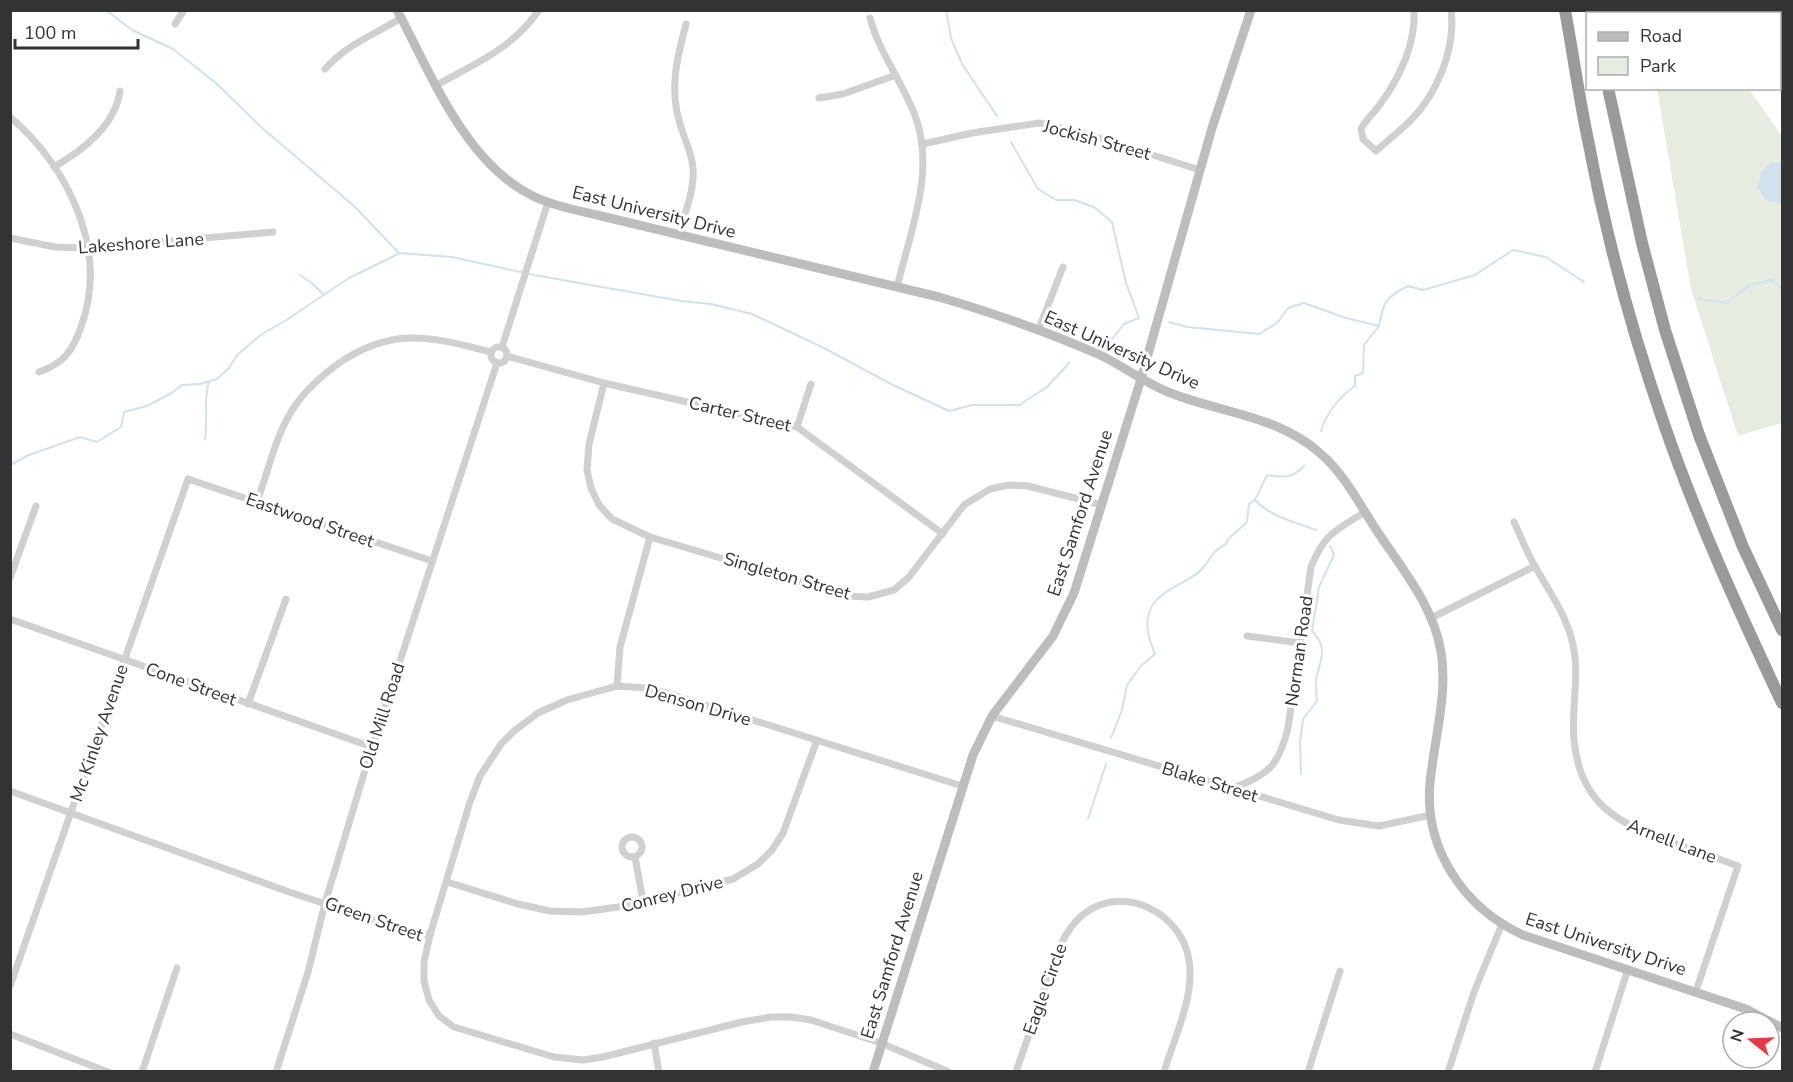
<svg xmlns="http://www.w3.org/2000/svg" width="1793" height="1082" font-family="'Nunito Sans',sans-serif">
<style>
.green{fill:#e6ecdf}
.water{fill:#cfe2ee}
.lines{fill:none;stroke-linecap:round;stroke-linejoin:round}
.stream{stroke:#cfe2ee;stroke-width:2}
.street{stroke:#d0d0d0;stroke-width:7}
.secondary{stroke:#bdbdbd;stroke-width:9}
.highway{stroke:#9a9a9a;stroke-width:12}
.labels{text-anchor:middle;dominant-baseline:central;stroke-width:6;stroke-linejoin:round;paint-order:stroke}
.street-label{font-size:18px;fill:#333;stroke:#fff}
</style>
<rect width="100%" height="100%" fill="#fff"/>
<g class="green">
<path d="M1735,10V14H1645L1644,11Z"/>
<path d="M1657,89H1749L1782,136V423L1738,436L1691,289Z"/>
</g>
<path class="water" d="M1782,162V205L1766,200L1758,188L1761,172L1771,163Z"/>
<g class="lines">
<g class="stream">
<path d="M106,10L132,30L173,49L217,84L261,127L354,206L399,253L452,257L534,275L681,301L711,304L752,314L822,347L893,385L949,411L972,405H1019L1047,387L1069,363"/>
<path d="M946,10L951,38L962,64L997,116"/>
<path d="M1011,142L1038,189L1056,200H1074L1094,207L1112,222L1126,283L1139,318L1124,324L1109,343"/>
<path d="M300,275L313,284L323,294"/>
<path d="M1699,299L1727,303L1750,285L1771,280L1782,289"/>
<path d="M1169,322L1188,327L1259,334L1277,323L1288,308L1304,303L1346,318L1379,326C1383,302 1386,297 1408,286L1423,290L1475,275L1513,250L1546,257L1584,282"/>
<path d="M1321,431C1326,413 1340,396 1355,386V376L1363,373L1364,345L1379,326"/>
<path d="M205,439C208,419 203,401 209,382"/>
<path d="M10,465L29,455L80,437L97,442L121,427L124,412L147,406L170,394L182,385L200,384L217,379L229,368L237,355L262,334L285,321L349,278L398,254"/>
<path d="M1255,500C1271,517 1295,522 1316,530"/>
<path d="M1111,738L1122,710L1127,685L1141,666L1155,654C1146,633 1141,612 1162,595C1174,585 1190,581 1201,570C1212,559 1210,552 1226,544L1228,539L1247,522L1249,504L1255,500L1267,475C1283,478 1293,478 1304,466"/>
<path d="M1301,774L1300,742L1303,719L1317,701C1317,695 1315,688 1316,681C1319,660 1330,650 1312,631L1319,587L1334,555L1330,546"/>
<path d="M1088,819L1106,764"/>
</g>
<g class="street">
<path d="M1414,10C1416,43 1400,77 1381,103C1375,112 1366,119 1361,129L1363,139L1376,151C1387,141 1400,131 1411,120C1437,94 1456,48 1451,10"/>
<path d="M870,18C879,52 901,80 914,113C937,169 910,232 897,287"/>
<path d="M175,24L184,10"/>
<path d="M325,69C347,44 374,35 401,18"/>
<path d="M437,85C476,63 512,49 539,10"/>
<path d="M819,98L843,94L896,75"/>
<path d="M10,117C69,167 109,251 81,327C72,352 64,363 39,372"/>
<path d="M923,144L972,133L1039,123L1086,134L1200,170"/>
<path d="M54,167C83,150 115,126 120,91"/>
<path d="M679,235C684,214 695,190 693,168C692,153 684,138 680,124C669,89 677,58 686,24"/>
<path d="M10,238L55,247L89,248L273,232"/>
<path d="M1038,331L1063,267"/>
<circle cx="499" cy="355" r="8"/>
<path d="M502,347L548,202"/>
<path d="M507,356L604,383L797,427L943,534"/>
<path d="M604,383L589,444L587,470L591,488L599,505L612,519L650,537L848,596L868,597L894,590L909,577L964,505L990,489L1009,485L1028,486L1102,505"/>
<path d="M797,427L811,384"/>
<path d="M257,502C268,472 275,438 291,412C302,393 318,379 335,366C390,326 430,336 491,352"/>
<path d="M1514,522C1521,537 1527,553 1536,568C1550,593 1567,616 1573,645C1580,677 1571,708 1574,740C1580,805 1619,824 1674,843C1695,851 1717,858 1738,866L1696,991"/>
<path d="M10,578L36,506"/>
<path d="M1431,618L1535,566"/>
<path d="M10,619L372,747"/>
<path d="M1247,636L1300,643"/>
<path d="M617,686L620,647L650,537"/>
<path d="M248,704L286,599"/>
<path d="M992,716L1339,820L1379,826L1431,815"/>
<path d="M1233,788C1269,775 1279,765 1288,728L1311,567C1324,534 1336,530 1365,512"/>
<path d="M10,791L289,892L402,929L430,935"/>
<circle cx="632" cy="847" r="10"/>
<path d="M635,857L643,901"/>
<path d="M447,882L518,904L550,911L582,912L618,907L733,879L758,864L772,850L783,833L817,740"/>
<path d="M10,986L188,479L432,561"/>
<path d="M10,1034L108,1072"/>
<path d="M654,1043L659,1072"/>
<path d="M142,1072L177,968"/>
<path d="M276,1072L308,972L325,903L372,747L497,363"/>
<path d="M949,1072L881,1043L811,1020L791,1017H771L742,1022L603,1057L583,1060L554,1057L454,1027L439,1016L429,1000L424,981V962L430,935L470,802L480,776L501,744L514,731L538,713L567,700L617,686L646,688L667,693L962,786"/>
<path d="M1016,1072L1056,955C1063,938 1072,921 1088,911C1128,885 1182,915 1189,960C1195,997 1174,1038 1164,1072"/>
<path d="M1308,1072L1340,971"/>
<path d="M1448,1072L1474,992L1502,924"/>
<path d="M1595,1072L1628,969"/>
</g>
<g class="secondary">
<path d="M397,10C431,74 466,165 535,197C554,206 576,210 597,215L939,297C993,313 1048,332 1100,355C1123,366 1144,382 1168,392C1220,413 1278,415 1321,454C1344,474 1359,503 1375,528C1400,566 1434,606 1441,652C1448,695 1434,740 1430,783C1424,849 1464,908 1523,935L1746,1009L1782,1028"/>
<path d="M873,1072L973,755L992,716L1053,636L1074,593L1141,379L1212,128L1251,10"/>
</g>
<g class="highway">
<path d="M1565,10C1573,54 1579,97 1588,140C1606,236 1632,332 1664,424C1697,520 1739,611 1782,703"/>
<path d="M1595,10V14"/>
<path d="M1608,88L1642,243L1665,330L1699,435L1743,547L1782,630"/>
</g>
</g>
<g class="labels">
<g class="street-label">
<text transform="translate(1097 140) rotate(15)">Jockish Street</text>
<text transform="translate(654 212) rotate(14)">East University Drive</text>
<text transform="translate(141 243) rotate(-4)">Lakeshore Lane</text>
<text transform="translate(1122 350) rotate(24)">East University Drive</text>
<text transform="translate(740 414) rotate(13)">Carter Street</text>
<text transform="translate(1080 513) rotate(-72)">East Samford Avenue</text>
<text transform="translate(310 520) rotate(19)">Eastwood Street</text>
<text transform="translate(787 576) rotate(16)">Singleton Street</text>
<text transform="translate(1299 651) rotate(-82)">Norman Road</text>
<text transform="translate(191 684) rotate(20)">Cone Street</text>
<text transform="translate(698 705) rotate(16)">Denson Drive</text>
<text transform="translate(382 716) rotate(-72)">Old Mill Road</text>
<text transform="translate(99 733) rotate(-71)">Mc Kinley Avenue</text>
<text transform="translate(1210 782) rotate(17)">Blake Street</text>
<text transform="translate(1672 841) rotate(21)">Arnell Lane</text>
<text transform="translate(672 894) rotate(-14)">Conrey Drive</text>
<text transform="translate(374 919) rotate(19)">Green Street</text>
<text transform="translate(1606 944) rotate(18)">East University Drive</text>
<text transform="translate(892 955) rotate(-73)">East Samford Avenue</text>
<text transform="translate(1045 989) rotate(-70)">Eagle Circle</text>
</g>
</g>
<rect width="1793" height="1082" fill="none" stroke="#333333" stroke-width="24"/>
<rect x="1586" y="12" width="195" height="78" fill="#ffffff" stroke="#adadad" stroke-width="1.5"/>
<rect x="1598" y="32" width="30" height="9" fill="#bdbdbd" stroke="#adadad" stroke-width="1.5"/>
<text x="1640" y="42" font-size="18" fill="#333333">Road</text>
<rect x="1598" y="57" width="30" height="18" fill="#e6ecdf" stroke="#adadad" stroke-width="1.5"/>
<text x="1640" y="72" font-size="18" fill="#333333">Park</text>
<g transform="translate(1751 1040) rotate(288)"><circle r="28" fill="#ffffff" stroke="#adadad" stroke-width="1.5"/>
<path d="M0-4.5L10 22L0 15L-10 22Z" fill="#e63946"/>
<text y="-9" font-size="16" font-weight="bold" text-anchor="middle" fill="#333333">N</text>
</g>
<path d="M15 39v9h123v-9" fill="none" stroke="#333333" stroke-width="3"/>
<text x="24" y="39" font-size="18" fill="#333333" stroke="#ffffff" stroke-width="4.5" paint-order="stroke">100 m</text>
</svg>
